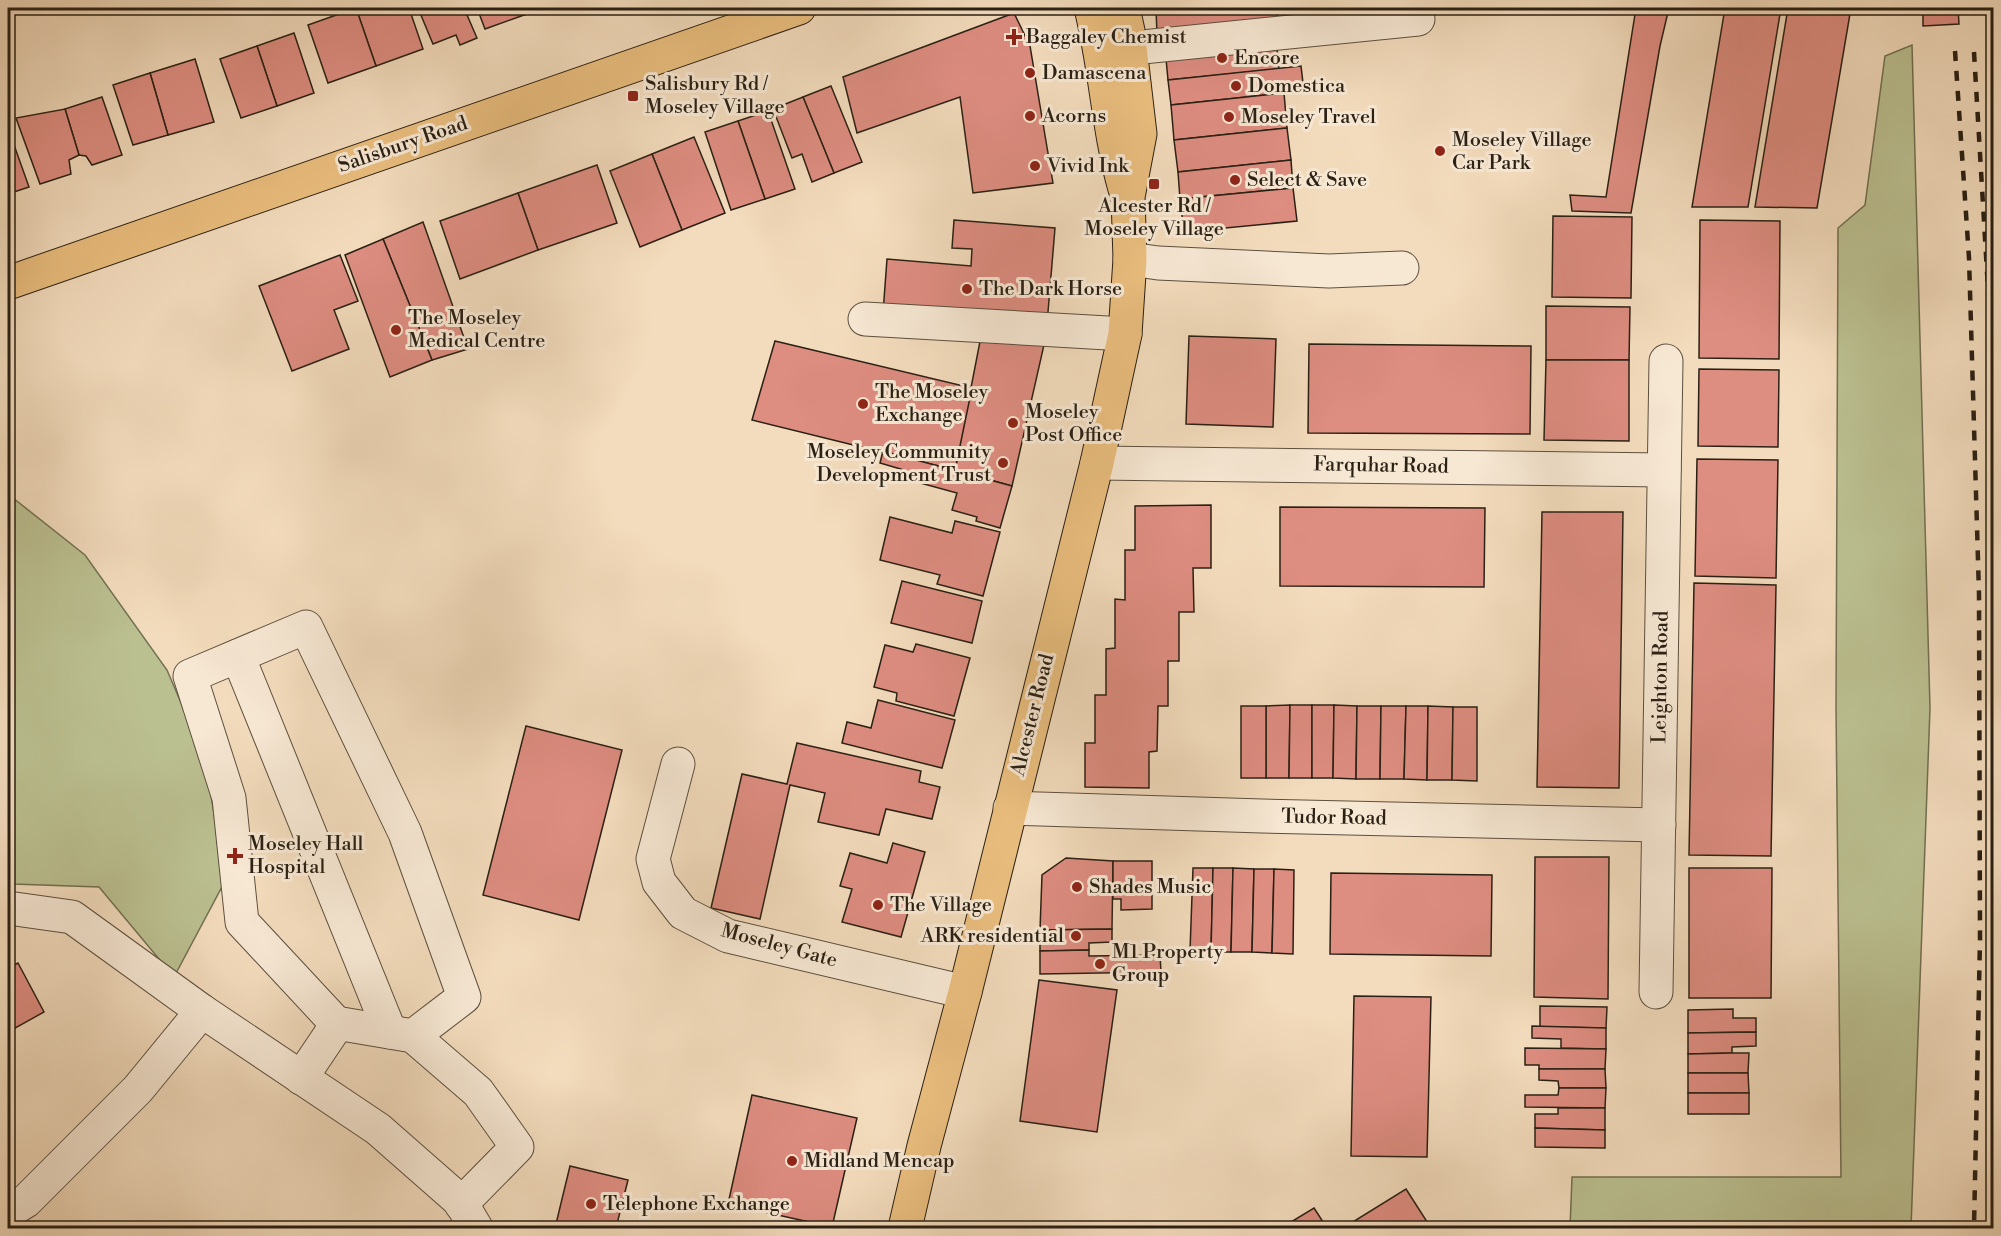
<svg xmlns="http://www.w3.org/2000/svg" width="2001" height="1236" font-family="'Libre Bodoni',serif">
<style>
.green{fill:#bbc091;stroke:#727052;stroke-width:1.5}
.building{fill:#de8d81;stroke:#2a2014;stroke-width:1.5}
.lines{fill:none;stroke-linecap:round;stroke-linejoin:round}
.minor-casing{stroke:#5c4f3e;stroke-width:35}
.major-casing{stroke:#2a2014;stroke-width:35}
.highway-casing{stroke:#2a2014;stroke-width:35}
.minor{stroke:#f7e8d4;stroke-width:33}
.major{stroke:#eabe7e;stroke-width:33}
.highway{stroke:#eabe7e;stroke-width:33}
.rail{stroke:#2a2014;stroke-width:4.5;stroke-dasharray:10 10;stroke-linecap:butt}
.poi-dot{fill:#8f2418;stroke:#f7e8d4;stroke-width:2}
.labels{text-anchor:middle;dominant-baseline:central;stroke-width:6;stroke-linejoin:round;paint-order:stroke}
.poi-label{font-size:20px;fill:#2a2014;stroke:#f7e8d4;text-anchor:start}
.street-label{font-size:20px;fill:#2a2014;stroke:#f7e8d4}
</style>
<rect width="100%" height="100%" fill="#f3dcbd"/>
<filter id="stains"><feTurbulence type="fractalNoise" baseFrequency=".00333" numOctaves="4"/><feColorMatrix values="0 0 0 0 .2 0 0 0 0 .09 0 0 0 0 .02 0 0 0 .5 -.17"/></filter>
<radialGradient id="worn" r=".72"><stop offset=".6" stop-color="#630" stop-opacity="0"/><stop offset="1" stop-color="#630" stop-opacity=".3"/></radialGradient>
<g class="green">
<path d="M1912,45L1930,708L1911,1228H1570L1572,1177H1841L1836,707L1838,228L1865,205L1885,56Z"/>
<path d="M8,494L85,555L167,670L205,759L225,881L174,977L99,887L13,884L8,878Z"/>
</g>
<g class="building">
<path d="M356,8H409L423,49L376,66Z"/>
<path d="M356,8L376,66L328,83L308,25Z"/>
<path d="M418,8H464L477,38L460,45L456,35L433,44Z"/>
<path d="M477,8H521L524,15L485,29Z"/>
<path d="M521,8H545L524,15Z"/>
<path d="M1156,8H1276L1279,26L1157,35Z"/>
<path d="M1425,8H1483L1485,10L1425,15Z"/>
<path d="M1636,8H1669L1660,46L1631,213L1572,211L1570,195L1606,197Z"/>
<path d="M1725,8H1781L1748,207H1692Z"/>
<path d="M1788,8H1851L1817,208L1755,207Z"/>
<path d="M1923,8H1958L1959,24L1923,26Z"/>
<path d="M1014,13L1030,46L1053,183L973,193L960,97L857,133L843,77Z"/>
<path d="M294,33L314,93L277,106L257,46Z"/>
<path d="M1276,38L1279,69L1168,80L1165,48Z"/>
<path d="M257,46L277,106L241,118L220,59Z"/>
<path d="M195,59L214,122L168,135L150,73Z"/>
<path d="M1301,66L1304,91L1171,105L1168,80Z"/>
<path d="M150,73L168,135L133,145L113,85Z"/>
<path d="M831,86L862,162L834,173L803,97Z"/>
<path d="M1284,93L1287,128L1174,140L1171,105Z"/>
<path d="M102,97L122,155L92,165L86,156L79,155L65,109Z"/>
<path d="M803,97L834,173L812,182L802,154L792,158L773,109Z"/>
<path d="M65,109L79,155L69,160L71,174L40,184L16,118Z"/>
<path d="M768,111L795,189L765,199L738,121Z"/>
<path d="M738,121L765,199L731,210L705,132Z"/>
<path d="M8,128L29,187L8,194Z"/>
<path d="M1287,128L1291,160L1178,172L1174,140Z"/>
<path d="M694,137L725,213L682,230L652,154Z"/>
<path d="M652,154L682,230L640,247L610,171Z"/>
<path d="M1291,160L1293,188L1180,199L1178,172Z"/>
<path d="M597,165L617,223L538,250L518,193Z"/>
<path d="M1293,188L1297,221L1184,232L1180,199Z"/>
<path d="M518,193L538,250L460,279L440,221Z"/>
<path d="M1553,216L1632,217L1631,298L1552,297Z"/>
<path d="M954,220L1055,228L1046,336L883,313L887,259L971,266L972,249L952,248Z"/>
<path d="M1700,220L1780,221L1779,359L1699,358Z"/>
<path d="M423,222L468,349L432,360L383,239Z"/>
<path d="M383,239L432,360L390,377L345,255Z"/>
<path d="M340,255L358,301L334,310L349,349L292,371L259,286Z"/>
<path d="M1546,306L1630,307L1629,360H1546Z"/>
<path d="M982,331L1046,336L1012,486L955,470Z"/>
<path d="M1189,336L1276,339L1273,427L1186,424Z"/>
<path d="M775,341L972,388L955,470L752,420Z"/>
<path d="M1309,344L1531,346L1530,434L1308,433Z"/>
<path d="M1546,360H1629V441L1544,440Z"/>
<path d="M1699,369L1779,370L1778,447L1698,446Z"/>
<path d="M883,451L1012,486L1000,528L976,521L977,517L952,510L957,493L902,478L904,470L880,463Z"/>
<path d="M1697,459L1778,460L1776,578L1695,576Z"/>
<path d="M1211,505V568H1193L1194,612H1179V661H1168V706H1158L1157,751L1149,752V788L1085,787V743H1095V695H1106V649L1115,648V599L1125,600V550H1135V506Z"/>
<path d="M1280,507L1485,508L1484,587L1280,586Z"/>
<path d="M1542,512H1623L1619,788L1537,787Z"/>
<path d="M890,517L952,533L955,521L1000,532L983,596L937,584L940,575L880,560Z"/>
<path d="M902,581L982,601L972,643L891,623Z"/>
<path d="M1694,583L1776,585L1771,856L1689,855Z"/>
<path d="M916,644L970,658L954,716L896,701L897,693L874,687L885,645L913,652Z"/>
<path d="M878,700L955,720L942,768L842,743L847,722L871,728Z"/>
<path d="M1290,705L1289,778H1266V706Z"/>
<path d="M1290,705H1312V778H1289Z"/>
<path d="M1312,705H1334L1333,778H1312Z"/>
<path d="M1334,705L1357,706L1356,779L1333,778Z"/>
<rect x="1241" y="706" width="25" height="72"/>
<path d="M1357,706H1381L1380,779H1356Z"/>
<path d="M1381,706H1406L1404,779H1380Z"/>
<path d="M1406,706H1428L1427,780L1404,779Z"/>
<path d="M1428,706L1453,707L1452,780H1427Z"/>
<path d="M1453,707H1477V781L1452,780Z"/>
<path d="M526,726L622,750L579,920L483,895Z"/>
<path d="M797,743L921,771L919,782L940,787L932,819L886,809L879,835L818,822L825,793L790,785L760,919L711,908L742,774L787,784Z"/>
<path d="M893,843L925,852L901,937L842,922L852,889L840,886L850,853L887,863Z"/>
<path d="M1535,857H1609L1608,999L1534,997Z"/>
<path d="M1066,858L1113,861L1112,929L1040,930L1042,875Z"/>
<path d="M1113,861H1152V909L1121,910V899H1113Z"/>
<path d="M1193,868H1213L1211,952L1190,951Z"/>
<path d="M1213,868H1233L1231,952H1211Z"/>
<path d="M1233,868L1254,869L1252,952H1231Z"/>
<path d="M1689,868H1772L1771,998H1689Z"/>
<path d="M1254,869H1274L1272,953L1252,952Z"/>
<path d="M1274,869L1294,870L1293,954L1272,953Z"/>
<path d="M1331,873L1492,875L1491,956L1330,954Z"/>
<path d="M1112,929V942L1089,943V950L1040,951V930Z"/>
<path d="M1089,950V956L1160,955L1161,972L1040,974V951Z"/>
<path d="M18,963L44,1012L8,1032V968Z"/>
<path d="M1039,980L1117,990L1097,1132L1020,1121Z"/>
<path d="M1354,996L1431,997L1427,1157L1351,1156Z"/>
<path d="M1540,1006L1607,1007L1606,1028L1540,1027Z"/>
<path d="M1733,1009V1018H1756V1032L1688,1033V1010Z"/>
<path d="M1532,1026L1606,1028V1049L1561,1048V1039L1532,1038Z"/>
<path d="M1756,1032V1046L1732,1047V1053L1688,1054V1033Z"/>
<path d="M1525,1048L1606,1049L1605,1069H1539V1065H1525Z"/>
<path d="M1732,1053H1749L1748,1073H1688V1054Z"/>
<path d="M1539,1069H1605L1606,1088H1559L1558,1081L1539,1080Z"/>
<path d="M1688,1073H1748L1749,1093H1688Z"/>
<path d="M1559,1088H1606L1605,1108L1525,1107V1095H1558Z"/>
<rect x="1688" y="1093" width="61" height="21"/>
<path d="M752,1095L857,1118L832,1227L728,1204Z"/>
<path d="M1558,1108H1605V1130L1535,1128V1114H1558Z"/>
<path d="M1535,1128L1605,1130V1148L1535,1147Z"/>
<path d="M570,1166L628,1180L616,1228H555Z"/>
<path d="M1406,1189L1431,1228H1343Z"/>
<path d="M1314,1208L1327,1228H1281Z"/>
</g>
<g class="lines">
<defs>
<g id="minor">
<path d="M1103,51L1418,19"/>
<path d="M1130,259L1158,263L1329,271L1402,268"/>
<path d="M865,319L1125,334"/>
<path d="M1097,463L1664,470"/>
<path d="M238,656L390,1032"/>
<path d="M678,764L653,859L659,882L683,913L728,936L965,992"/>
<path d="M1010,808L1262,816L1659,825"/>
<path d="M8,908L72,917L202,1011L378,1129L460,1201L476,1228"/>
<path d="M1656,992L1666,361"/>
<path d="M413,1036L464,997L405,833L306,627L190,676L229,798L242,922L336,1023L413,1036L478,1092L517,1147L461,1204"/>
<path d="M301,1078L338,1023"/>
<path d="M8,1212L26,1201L138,1089L202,1011"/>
</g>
<path id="major" d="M8,283L799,8"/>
<g id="highway">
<path d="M1091,8C1106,68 1108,130 1125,189"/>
<path d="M905,1228L924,1146L965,992L1097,463L1125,334L1130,259L1128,197L1140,134L1128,31L1123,8"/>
</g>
</defs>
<use href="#minor" class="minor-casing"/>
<use href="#major" class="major-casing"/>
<use href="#highway" class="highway-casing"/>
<use href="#minor" class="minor"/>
<use href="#major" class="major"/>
<use href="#highway" class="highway"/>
<g class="rail">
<path d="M1955,51L1969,258L1979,594L1980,939L1974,1228"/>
<path d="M1974,52L1988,289L1994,519"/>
<path d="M1991,1228L1994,1107"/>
</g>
</g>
<g class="poi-dot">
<path d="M1011 28h6v6h6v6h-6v6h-6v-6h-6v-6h6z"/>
<circle cx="1222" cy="58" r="6"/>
<circle cx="1030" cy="73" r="6"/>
<circle cx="1236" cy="86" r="6"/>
<rect x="627" y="90" width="12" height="12" rx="3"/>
<circle cx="1030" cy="116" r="6"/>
<circle cx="1229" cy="117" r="6"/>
<circle cx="1440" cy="151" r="6"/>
<circle cx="1035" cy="166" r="6"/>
<circle cx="1235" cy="180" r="6"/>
<rect x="1148" y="178" width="12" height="12" rx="3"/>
<circle cx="967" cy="289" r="6"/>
<circle cx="396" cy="330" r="6"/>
<circle cx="863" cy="404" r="6"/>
<circle cx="1013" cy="423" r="6"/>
<circle cx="1003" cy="463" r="6"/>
<path d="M232 847h6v6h6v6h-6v6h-6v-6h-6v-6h6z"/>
<circle cx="1077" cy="887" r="6"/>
<circle cx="878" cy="905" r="6"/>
<circle cx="1076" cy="936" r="6"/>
<circle cx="1100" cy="964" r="6"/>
<circle cx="792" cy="1161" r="6"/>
<circle cx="591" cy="1204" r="6"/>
</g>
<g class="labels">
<g class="poi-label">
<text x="1026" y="37">Baggaley Chemist</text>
<text x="1234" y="58">Encore</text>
<text x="1042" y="73">Damascena</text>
<text x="645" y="84">Salisbury Rd /<tspan x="645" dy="23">Moseley Village</tspan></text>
<text x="1248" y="86">Domestica</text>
<text x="1042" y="116">Acorns</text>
<text x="1241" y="117">Moseley Travel</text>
<text x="1452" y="140">Moseley Village<tspan x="1452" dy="23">Car Park</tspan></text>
<text x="1047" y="166">Vivid Ink</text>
<text x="1247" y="180">Select &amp; Save</text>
<text x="1154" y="206" text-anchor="middle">Alcester Rd /<tspan x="1154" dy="23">Moseley Village</tspan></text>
<text x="979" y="289">The Dark Horse</text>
<text x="408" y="318">The Moseley<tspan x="408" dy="23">Medical Centre</tspan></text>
<text x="875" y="392">The Moseley<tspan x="875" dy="23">Exchange</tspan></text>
<text x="1025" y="412">Moseley<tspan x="1025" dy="23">Post Office</tspan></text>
<text x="991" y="452" text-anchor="end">Moseley Community<tspan x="991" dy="23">Development Trust</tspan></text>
<text x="248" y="844">Moseley Hall<tspan x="248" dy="23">Hospital</tspan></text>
<text x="1089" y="887">Shades Music</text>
<text x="890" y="905">The Village</text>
<text x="1064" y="936" text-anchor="end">ARK residential</text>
<text x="1112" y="952">M1 Property<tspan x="1112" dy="23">Group</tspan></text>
<text x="804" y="1161">Midland Mencap</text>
<text x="603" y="1204">Telephone Exchange</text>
</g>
<g class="street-label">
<text transform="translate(403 145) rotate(-19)">Salisbury Road</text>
<text transform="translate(1381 466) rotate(1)">Farquhar Road</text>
<text transform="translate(1661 677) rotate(-89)">Leighton Road</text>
<text transform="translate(1033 715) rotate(-76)">Alcester Road</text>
<text transform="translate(1334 818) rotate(1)">Tudor Road</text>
<text transform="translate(779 946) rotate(15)">Moseley Gate</text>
</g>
</g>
<rect width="2001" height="1236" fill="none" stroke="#f3dcbd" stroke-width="30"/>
<rect x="9" y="9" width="1983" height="1218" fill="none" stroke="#2a2014" stroke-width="3"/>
<rect x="15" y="15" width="1971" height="1206" fill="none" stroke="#2a2014" stroke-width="1.5"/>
<rect width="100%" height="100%" filter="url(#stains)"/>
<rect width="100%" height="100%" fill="url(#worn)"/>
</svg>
